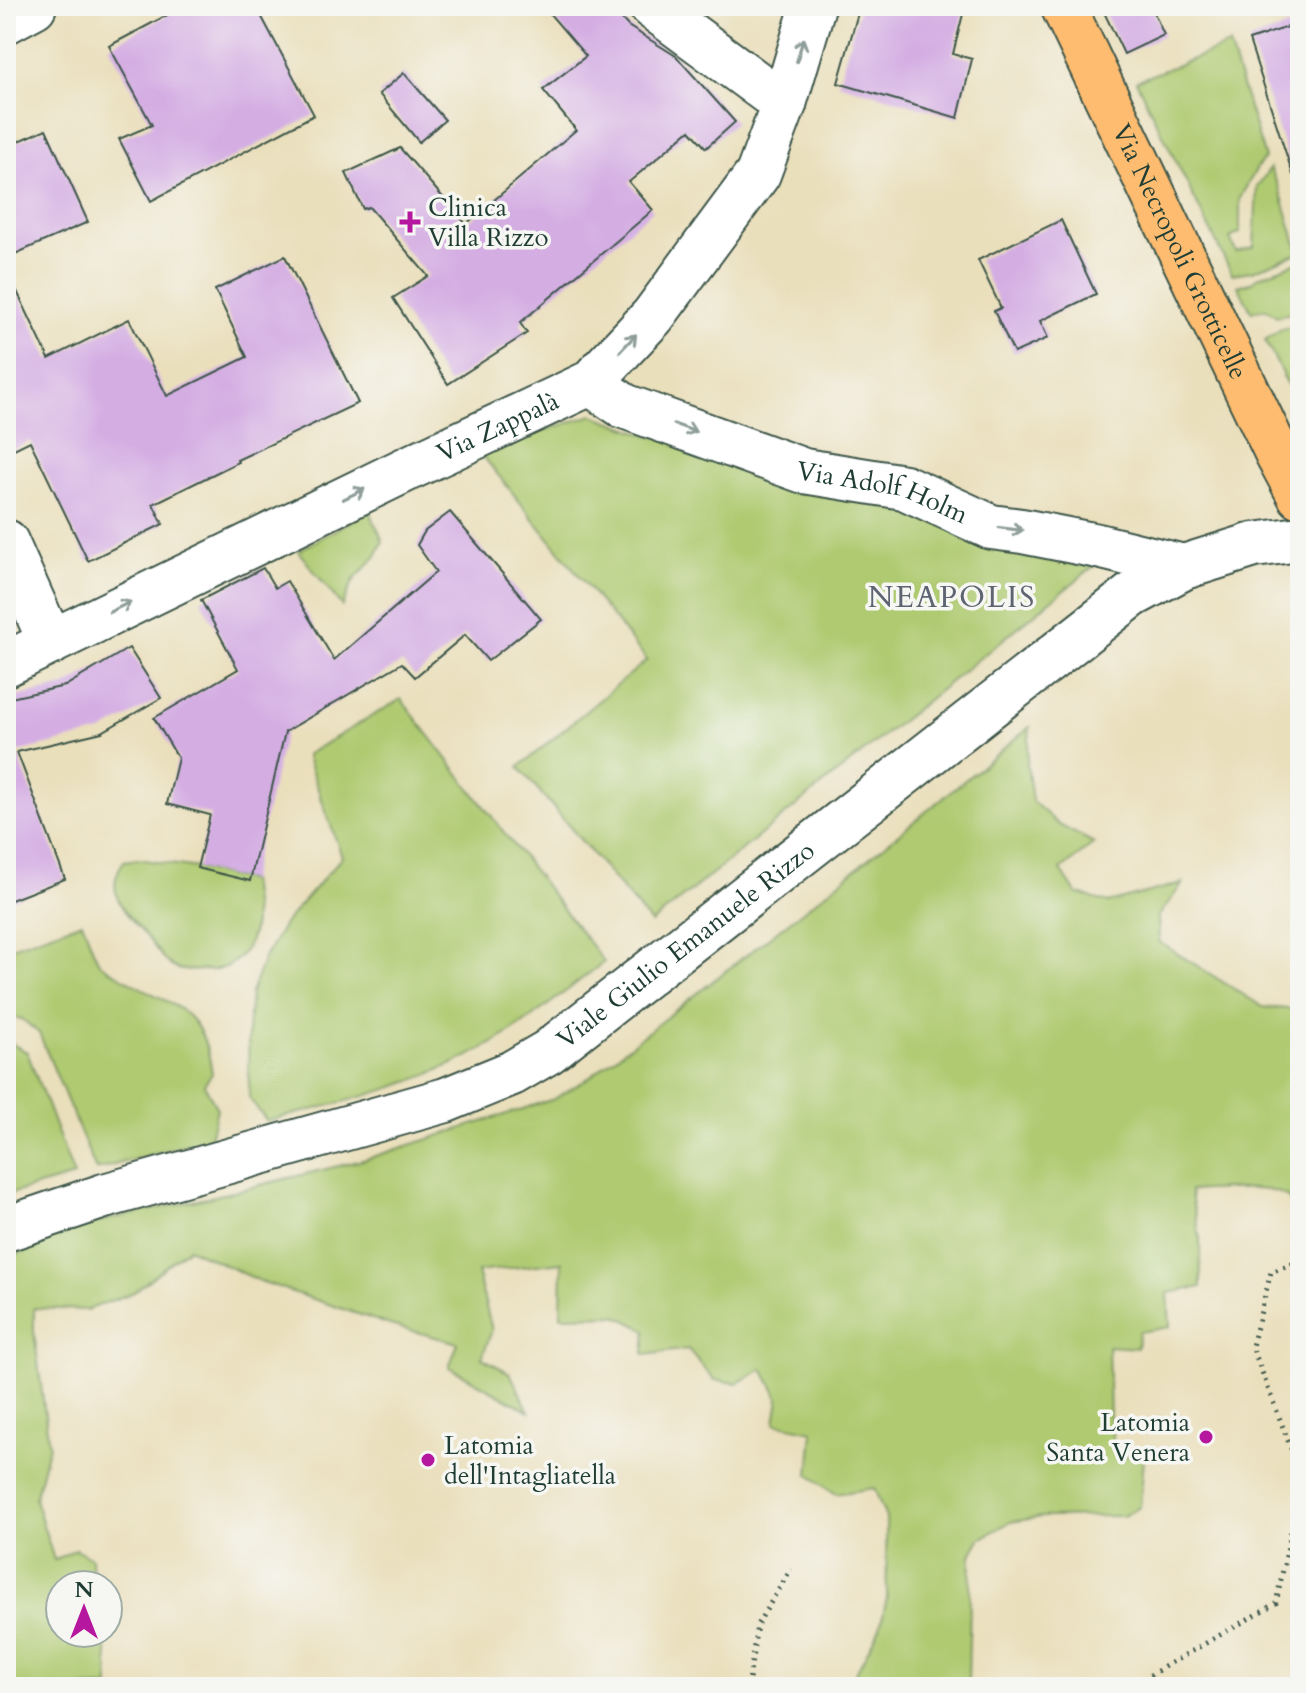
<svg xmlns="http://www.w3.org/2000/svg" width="1306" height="1693" font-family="Cardo,serif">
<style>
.green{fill:#afca71;stroke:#678452;stroke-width:2}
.building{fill:#d4ade3}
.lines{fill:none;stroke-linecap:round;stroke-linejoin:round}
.minor-casing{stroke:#3d5548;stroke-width:48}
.major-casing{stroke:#3d5548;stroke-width:48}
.path{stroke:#3d5548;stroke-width:5;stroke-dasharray:2 6;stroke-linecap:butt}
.minor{stroke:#fff;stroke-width:44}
.major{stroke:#febc70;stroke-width:44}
.oneway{stroke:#8f9e9a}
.poi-dot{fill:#b5179e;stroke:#f6f6f2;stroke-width:3}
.labels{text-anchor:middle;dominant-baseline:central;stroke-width:7;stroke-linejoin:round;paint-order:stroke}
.poi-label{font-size:26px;fill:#1f3d34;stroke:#f6f6f2;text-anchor:start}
.street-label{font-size:26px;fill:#1f3d34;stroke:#f6f6f2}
.quarter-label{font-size:30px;letter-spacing:2px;fill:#5e6471;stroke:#f6f6f2}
</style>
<rect width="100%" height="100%" fill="#f6f6f2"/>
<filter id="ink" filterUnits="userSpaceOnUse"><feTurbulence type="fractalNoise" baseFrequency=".0125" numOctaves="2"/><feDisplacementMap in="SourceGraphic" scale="16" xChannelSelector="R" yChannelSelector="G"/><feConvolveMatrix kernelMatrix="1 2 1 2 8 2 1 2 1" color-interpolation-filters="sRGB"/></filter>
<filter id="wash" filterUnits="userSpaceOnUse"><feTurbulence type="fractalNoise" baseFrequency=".006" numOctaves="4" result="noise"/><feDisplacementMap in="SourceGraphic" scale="32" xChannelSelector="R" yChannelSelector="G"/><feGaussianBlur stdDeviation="1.8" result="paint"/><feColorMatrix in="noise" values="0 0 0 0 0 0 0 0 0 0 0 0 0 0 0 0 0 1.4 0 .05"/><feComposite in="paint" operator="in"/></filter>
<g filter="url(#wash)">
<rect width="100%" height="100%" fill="#eadfbb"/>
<g class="green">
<path d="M1229,45L1265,158L1258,166L1240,198V233L1230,238L1236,252L1254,247L1257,187L1270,168L1279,187L1299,253L1252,271L1232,274L1136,81Z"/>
<path d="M1300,261V311L1277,316L1266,309L1251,311L1238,286L1252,282L1258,277Z"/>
<path d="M1300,326V409L1265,340L1281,329Z"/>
<path d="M593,415L639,432L901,500L1099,562L651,923L519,767L647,660L482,455L527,436Z"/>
<path d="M369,511L383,541L376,556L353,581L342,606L298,551Z"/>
<path d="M401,699L604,962C561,994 515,1034 467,1057C404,1089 335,1104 267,1121L249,1098L248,1028L251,993L264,958L286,921L342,857L306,755Z"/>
<path d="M1030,727L1027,764L1032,801L1059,825L1094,843L1061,870L1076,893L1108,903L1183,883L1158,917L1159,942L1263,1007L1300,1010V1234C1298,1222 1298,1210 1289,1199C1276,1183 1212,1190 1190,1191L1200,1237L1201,1287L1168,1293L1170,1327L1139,1332L1137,1348L1108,1346L1110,1419L1115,1455L1144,1457L1140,1507L1123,1516L1042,1517L1010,1522L980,1539L971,1555L968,1683H927L922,1687H848L880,1628L887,1598L886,1518L874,1488L836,1494L809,1475L813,1431L775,1423L779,1399L763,1369L737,1383L714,1380L688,1349L644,1355L646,1330L616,1315L561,1316L562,1262L477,1272L492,1330L482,1358L510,1373L529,1411L449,1367L458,1343L390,1325L260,1281L188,1248L134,1292L87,1310L34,1308V1332L49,1445L35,1499L54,1560L76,1549L91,1558L92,1585H60V1633H99L107,1651L109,1684V1687H6V1260L47,1239L101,1221L211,1197L363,1160L554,1099L590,1077L831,889Z"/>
<path d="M138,859L197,868L250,881C254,909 260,935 239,957C230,967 219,971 206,970C197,970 183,972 175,968C164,963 157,949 150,941C130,916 100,894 124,861Z"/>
<path d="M82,922C88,934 92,951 99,962C103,968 113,972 120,976C171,1008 203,1003 212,1074L204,1084L217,1109L210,1138L96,1170L39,1033L22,1019L6,1016V949Z"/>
<path d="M6,1041L27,1052L74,1176L6,1195Z"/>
</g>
<g id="blocks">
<g class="building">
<path d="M184,6H256L314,115L151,201L119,139L152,125L109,46Z"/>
<path d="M543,6H610L628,26L676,56L735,122L706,148L690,130L629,182L653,210L520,323L527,333L448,384L393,298L428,276L369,207L363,209L346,173L400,148L466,224L576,130L543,90L586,56Z"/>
<path d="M860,6H965L953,54L972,59L958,118L838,83Z"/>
<path d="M1101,6H1151L1164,35L1124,54Z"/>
<path d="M1300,23V174L1293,175L1249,40Z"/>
<path d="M404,73L445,120L419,142L379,94Z"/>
<path d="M46,129L88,222L6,258V147Z"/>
<path d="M1061,220L1096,294L1040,321L1048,338L1014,353L994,311L1001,308L978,260Z"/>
<path d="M285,256L358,403L237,460L238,462L153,504L163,524L88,561L30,441L6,453V268L49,359L129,319L167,396L247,357L215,290Z"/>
<path d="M450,512L541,619L488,661L465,635L415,677L402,663L285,732L250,881L197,868L210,815L167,804L178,758L154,718L238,669L201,600L263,568L275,588L287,581L334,660L436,572L417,545L425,531Z"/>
<path d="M129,648L161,698L102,732L17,752L65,879L6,902V699L65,686Z"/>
</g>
</g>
</g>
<g filter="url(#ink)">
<use href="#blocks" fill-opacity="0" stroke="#3d5548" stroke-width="2"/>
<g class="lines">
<defs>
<g id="minor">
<path d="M651,6L784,104"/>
<path d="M6,21L34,6"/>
<path id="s1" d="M590,383L624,406L804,471L904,487L991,527L1022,531L1098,546L1184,567"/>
<path d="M6,542L50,641"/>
<path id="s2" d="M6,664L409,468L590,383L653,316L758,174L784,104L813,6"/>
<path id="s3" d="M6,1229L104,1196L446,1100L512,1073L548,1052L1132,595L1184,567L1254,545L1300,539"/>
</g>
<g id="major">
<path id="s4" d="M1063,6L1278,455L1300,496"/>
</g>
</defs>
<use href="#minor" class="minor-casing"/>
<use href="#major" class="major-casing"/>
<g class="path">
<path d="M1300,1261L1271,1272L1252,1346L1300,1472"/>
<path d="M748,1687L757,1625L791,1569"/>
<path d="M1129,1687L1276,1603L1300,1489"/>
</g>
<use href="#minor" class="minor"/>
<use href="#major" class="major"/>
</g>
<defs><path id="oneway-shaft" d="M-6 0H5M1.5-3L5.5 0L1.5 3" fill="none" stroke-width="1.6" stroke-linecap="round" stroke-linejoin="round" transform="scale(2)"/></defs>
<g class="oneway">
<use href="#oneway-shaft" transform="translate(800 50) rotate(-74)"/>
<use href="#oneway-shaft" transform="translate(628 343) rotate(-47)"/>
<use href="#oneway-shaft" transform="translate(685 428) rotate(20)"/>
<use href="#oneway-shaft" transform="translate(354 494) rotate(-26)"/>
<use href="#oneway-shaft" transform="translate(1011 529) rotate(7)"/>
<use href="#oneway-shaft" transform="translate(120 607) rotate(-26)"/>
</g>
</g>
<g class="poi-dot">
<path d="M406 210h8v8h8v8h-8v8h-8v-8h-8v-8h8z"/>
<circle cx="1206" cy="1437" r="8"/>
<circle cx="428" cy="1460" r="8"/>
</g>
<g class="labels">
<g class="poi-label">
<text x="428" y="207">Clinica<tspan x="428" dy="30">Villa Rizzo</tspan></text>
<text x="1190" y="1422" text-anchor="end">Latomia<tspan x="1190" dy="30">Santa Venera</tspan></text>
<text x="444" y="1445">Latomia<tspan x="444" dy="30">dell'Intagliatella</tspan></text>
</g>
<g class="street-label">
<text stroke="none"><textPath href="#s4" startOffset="272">Via Necropoli Grotticelle</textPath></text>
<text stroke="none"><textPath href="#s2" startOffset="546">Via Zappalà</textPath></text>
<text stroke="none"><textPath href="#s1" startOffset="314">Via Adolf Holm</textPath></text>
<text stroke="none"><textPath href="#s3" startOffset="746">Viale Giulio Emanuele Rizzo</textPath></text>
</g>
<g class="quarter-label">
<text x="952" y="597">NEAPOLIS</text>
</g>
</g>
<rect width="1306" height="1693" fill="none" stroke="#f6f6f2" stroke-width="32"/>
<g transform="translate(84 1609)"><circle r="38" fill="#f6f6f2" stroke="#a0aca6" stroke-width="2"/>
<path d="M0-6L14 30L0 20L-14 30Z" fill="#b5179e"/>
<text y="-12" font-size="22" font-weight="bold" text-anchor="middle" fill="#1f3d34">N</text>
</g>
</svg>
